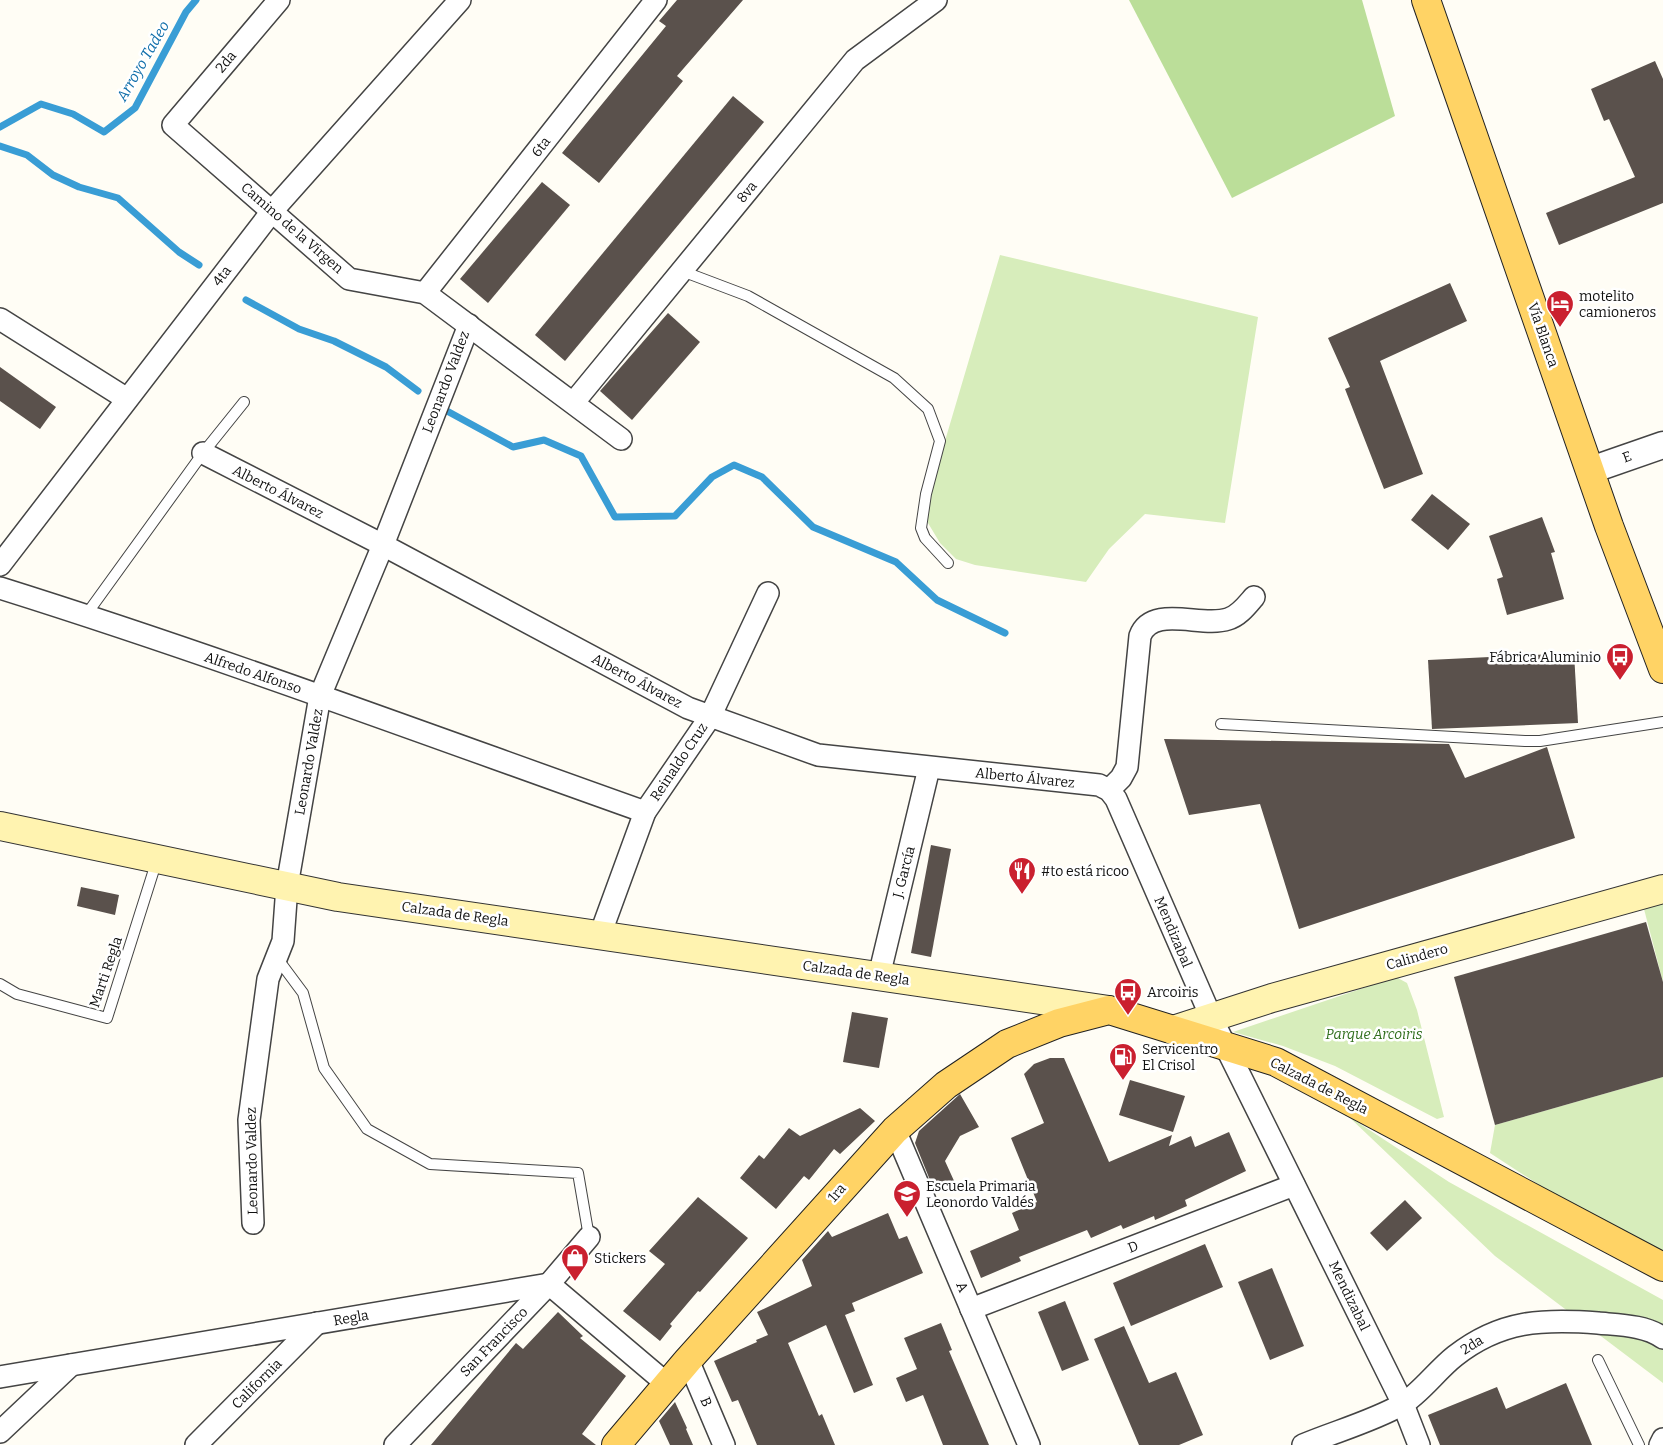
<svg xmlns="http://www.w3.org/2000/svg" width="1663" height="1445" font-family="Bitter,serif">
<style>
.green{fill:#d7edbb}
.forest{fill:#bbde99}
.lines{fill:none;stroke-linecap:round;stroke-linejoin:round}
.stream{stroke:#399dd5;stroke-width:7}
.building{fill:#5a514c}
.service-casing{stroke:#444;stroke-width:12}
.minor-casing{stroke:#444;stroke-width:24}
.tertiary-casing{stroke:#444;stroke-width:29}
.secondary-casing{stroke:#333;stroke-width:30}
.primary-casing{stroke:#222;stroke-width:30}
.service{stroke:#fff;stroke-width:10}
.minor{stroke:#fff;stroke-width:21}
.tertiary{stroke:#fff;stroke-width:26}
.secondary{stroke:#fff3b0;stroke-width:28}
.primary{stroke:#ffd365;stroke-width:28}
.labels{text-anchor:middle;dominant-baseline:central;stroke-width:5;stroke-linejoin:round;paint-order:stroke}
.street-label{font-size:14px;fill:#111;stroke:#fff}
.poi-label{font-size:14px;fill:#111;stroke:#fff;text-anchor:start}
.park-label{font-size:14px;font-style:italic;fill:#306e1c;stroke:#fff}
.water-label{font-size:15px;font-style:italic;fill:#116fab;stroke:#fff}
</style>
<rect width="100%" height="100%" fill="#fffdf5"/>
<g class="green">
<path d="M1000,255L1258,317L1225,523L1145,514L1109,549L1086,582L975,565L956,559L940,543L928,523L926,505Z"/>
<path d="M1663,903V982L1644,909Z"/>
<path d="M1396,977L1407,983L1417,1010L1444,1117L1437,1119L1335,1066L1283,1046L1233,1032Z"/>
<path d="M1663,1077V1253L1587,1216L1490,1153L1495,1125Z"/>
<path d="M1348,1116L1449,1182L1663,1300V1383L1495,1256Z"/>
</g>
<path class="forest" d="M1129,0H1362L1395,116L1232,198Z"/>
<g class="lines">
<g class="stream">
<path d="M0,127L41,104L73,114L104,132L135,108L186,12L196,0"/>
<path d="M0,146L27,155L53,175L79,187L118,198L179,252L199,265"/>
<path d="M246,300L299,329L334,341L386,367L418,391"/>
<path d="M447,411L513,447L544,440L581,456L615,517L675,516L712,477L734,465L762,477L813,527L896,562L937,600L1005,633"/>
</g>
</g>
<g class="building">
<path d="M677,0H743L677,76L683,81L599,183L562,153L666,26L659,21Z"/>
<path d="M1655,61L1663,79V203L1559,245L1546,213L1635,177L1609,119L1604,121L1591,89Z"/>
<path d="M733,96L764,122L565,361L535,335Z"/>
<path d="M542,182L570,205L488,303L460,279Z"/>
<path d="M1450,283L1467,321L1380,361L1423,474L1384,489L1345,389L1350,387L1328,338Z"/>
<path d="M668,313L700,342L632,420L600,391Z"/>
<path d="M0,367L56,407L40,429L0,401Z"/>
<path d="M1432,494L1470,524L1448,550L1411,520Z"/>
<path d="M1542,517L1555,552L1551,553L1564,599L1507,615L1497,579L1503,577L1489,536Z"/>
<path d="M1574,653L1578,723L1432,729L1428,660Z"/>
<path d="M1164,739L1449,744L1465,778L1547,747L1575,838L1299,929L1260,804L1189,815Z"/>
<path d="M931,845L951,849L931,957L911,953Z"/>
<path d="M81,887L119,895L115,915L77,906Z"/>
<path d="M1646,922L1663,982V1077L1495,1125L1454,977Z"/>
<path d="M852,1012L888,1018L879,1068L843,1062Z"/>
<path d="M1050,1058H1064L1109,1162L1172,1135L1169,1146L1191,1136L1195,1147L1229,1132L1246,1171L1185,1200L1187,1206L1155,1220L1154,1216L1123,1229L1121,1225L1091,1238L1087,1230L1019,1257L1021,1261L981,1278L970,1251L1019,1230L1012,1213L1037,1202L1011,1138L1044,1123L1024,1074L1034,1064Z"/>
<path d="M1130,1080L1185,1096L1173,1132L1119,1115Z"/>
<path d="M960,1094L979,1127L960,1136L945,1161L955,1183L934,1190L915,1143L919,1131Z"/>
<path d="M860,1108L875,1121L840,1154L834,1149L809,1180L804,1176L776,1209L740,1178L759,1155L764,1159L789,1128L800,1136Z"/>
<path d="M698,1197L748,1238L700,1292L698,1291L670,1324L672,1326L660,1341L623,1311L665,1264L649,1251Z"/>
<path d="M1405,1200L1422,1218L1387,1251L1370,1233Z"/>
<path d="M888,1213L899,1239L907,1236L923,1273L852,1303L855,1311L845,1315L873,1385L854,1393L826,1325L788,1343L819,1416L822,1414L835,1445H757L738,1400L732,1402L714,1361L757,1342L756,1340L768,1335L757,1312L812,1286L802,1260L828,1231L832,1237Z"/>
<path d="M1205,1244L1223,1287L1131,1326L1113,1283Z"/>
<path d="M1272,1268L1304,1346L1270,1360L1238,1282Z"/>
<path d="M1065,1301L1089,1360L1062,1371L1038,1312Z"/>
<path d="M558,1312L583,1336L580,1338L626,1376L582,1434L596,1445H431L516,1343L523,1349Z"/>
<path d="M941,1323L952,1350L949,1351L989,1445H943L923,1395L906,1402L896,1378L917,1369L904,1338Z"/>
<path d="M1124,1326L1149,1383L1176,1372L1203,1435L1179,1445H1139L1094,1339Z"/>
<path d="M1566,1383L1592,1445H1440L1428,1415L1497,1387L1506,1409Z"/>
<path d="M675,1402L687,1428L686,1429L693,1445H670L659,1421Z"/>
</g>
<g class="lines">
<defs>
<g id="service">
<path d="M682,271L748,296L894,378L928,409L940,441L926,494L921,528L925,538L948,563"/>
<path d="M86,615L203,453L244,402"/>
<path d="M1221,724L1525,741H1540L1663,722"/>
<path d="M277,958L303,993L324,1068L367,1129L430,1164L578,1173L589,1237"/>
<path d="M0,984L17,994L107,1018L157,860"/>
<path d="M1598,1360L1639,1445"/>
</g>
<g id="minor">
<path d="M279,0L173,125L349,279L425,293L621,439"/>
<path d="M425,293L656,0"/>
<path d="M0,319L127,399"/>
<path d="M574,402L855,60L936,0"/>
<path d="M203,453L383,545L688,708L818,755L1099,785L1109,790L1116,799L1211,1017L1403,1404L1419,1445"/>
<path d="M0,565L273,210L460,0"/>
<path d="M0,588C217,656 431,736 645,812"/>
<path d="M1109,790L1121,778L1127,767L1140,636C1152,604 1202,628 1228,619C1239,616 1247,605 1254,597"/>
<path d="M600,935L645,812L710,717L768,593"/>
<path d="M879,976L929,768"/>
<path d="M895,1130L1029,1445"/>
<path d="M253,1223L249,1120L268,979L283,941L287,886L320,696L383,545L469,325"/>
<path d="M971,1309L1294,1185"/>
<path d="M688,1360L724,1445"/>
<path d="M0,1377L549,1284L667,1384"/>
<path d="M0,1432L71,1365"/>
<path d="M196,1445L317,1323"/>
<path d="M395,1445L549,1284L589,1237"/>
<path d="M1303,1445C1334,1432 1373,1421 1401,1405C1420,1394 1437,1370 1455,1356C1501,1320 1542,1319 1598,1323C1618,1325 1646,1325 1663,1338"/>
<path d="M1660,1445L1663,1439"/>
</g>
<path id="tertiary" d="M1591,470L1663,445"/>
<g id="secondary">
<path d="M0,826L338,897L1109,1010"/>
<path d="M1173,1030L1272,998L1663,889"/>
</g>
<g id="primary">
<path d="M1426,0L1609,526L1663,669"/>
<path d="M616,1445L688,1360L895,1130L946,1085L1007,1044L1059,1023L1109,1010L1276,1062L1663,1267"/>
</g>
</defs>
<use href="#service" class="service-casing"/>
<use href="#minor" class="minor-casing"/>
<use href="#tertiary" class="tertiary-casing"/>
<use href="#secondary" class="secondary-casing"/>
<use href="#primary" class="primary-casing"/>
<use href="#service" class="service"/>
<use href="#minor" class="minor"/>
<use href="#tertiary" class="tertiary"/>
<use href="#secondary" class="secondary"/>
<use href="#primary" class="primary"/>
</g>
<defs>
<symbol id="hotel-pin" viewBox="-11 -11 22 30"><path d="M0 17L-7.5 6A9.5 9.5 0 1 1 7.5 6Z" fill="#ca202f" stroke="#fff"/><path d="M-6-4.5h1.5V1H6V5H4.5V3h-9V5H-6ZM-4 0a1.8 1.8 0 1 1 3.6 0ZM.5 0V-2.5h3Q6-2.5 6 0Z" fill="#fff"/></symbol>
<symbol id="bus-pin" viewBox="-11 -11 22 30"><path d="M0 17L-7.5 6A9.5 9.5 0 1 1 7.5 6Z" fill="#ca202f" stroke="#fff"/><path d="M-5-6H5V4H4V6H2V4H-2V6H-4V4H-5ZM-3.5-4V0h7V-4ZM-3.5 1.2v1.5H-2V1.2ZM2 1.2v1.5H3.5V1.2Z" fill="#fff"/></symbol>
<symbol id="restaurant-pin" viewBox="-11 -11 22 30"><path d="M0 17L-7.5 6A9.5 9.5 0 1 1 7.5 6Z" fill="#ca202f" stroke="#fff"/><path d="M-5-6h1v4h1v-4h1v4h1v-4h1v5L-1.5 .5V6h-2V.5L-5-1ZM5-6V6H3V1.5H1.5Q1.5-4 5-6Z" fill="#fff"/></symbol>
<symbol id="fuel-pin" viewBox="-11 -11 22 30"><path d="M0 17L-7.5 6A9.5 9.5 0 1 1 7.5 6Z" fill="#ca202f" stroke="#fff"/><path d="M-5.5-6h7V0h2V4h1.3V-2.5L3-4.5l.8-.8L6-3V5H2.5V1h-1V6h-7ZM-4.2-4.7v3.2H.2V-4.7Z" fill="#fff"/></symbol>
<symbol id="school-pin" viewBox="-11 -11 22 30"><path d="M0 17L-7.5 6A9.5 9.5 0 1 1 7.5 6Z" fill="#ca202f" stroke="#fff"/><path d="M0-5L7-2L0 1L-7-2ZM-4 1L0 2.5L4 1V4Q0 6-4 4Z" fill="#fff"/></symbol>
<symbol id="shop-pin" viewBox="-11 -11 22 30"><path d="M0 17L-7.5 6A9.5 9.5 0 1 1 7.5 6Z" fill="#ca202f" stroke="#fff"/><path d="M-5-2.5h2.3a2.7 3.5 0 0 1 5.4 0H5L5.5 6h-11ZM-1.5-2.5h3a1.5 2.3 0 0 0-3 0Z" fill="#fff"/></symbol>
</defs>
<g fill-rule="evenodd">
<use href="#hotel-pin" x="1544" y="288" width="32" height="43"/>
<use href="#bus-pin" x="1604" y="641" width="32" height="43"/>
<use href="#restaurant-pin" x="1006" y="855" width="32" height="43"/>
<use href="#bus-pin" x="1112" y="976" width="32" height="43"/>
<use href="#fuel-pin" x="1107" y="1041" width="32" height="43"/>
<use href="#school-pin" x="891" y="1178" width="32" height="43"/>
<use href="#shop-pin" x="559" y="1242" width="32" height="43"/>
</g>
<g class="labels">
<g class="street-label">
<text transform="translate(226 62) rotate(-50)">2da</text>
<text transform="translate(541 147) rotate(-52)">6ta</text>
<text transform="translate(747 192) rotate(-51)">8va</text>
<text transform="translate(292 228) rotate(41)">Camino de la Virgen</text>
<text transform="translate(222 276) rotate(-53)">4ta</text>
<text transform="translate(1543 335) rotate(71)">Vía Blanca</text>
<text transform="translate(446 382) rotate(-69)">Leonardo Valdez</text>
<text transform="translate(1627 457) rotate(-20)">E</text>
<text transform="translate(278 492) rotate(27)">Alberto Álvarez</text>
<text transform="translate(253 673) rotate(19)">Alfredo Alfonso</text>
<text transform="translate(637 681) rotate(28)">Alberto Álvarez</text>
<text transform="translate(309 762) rotate(-80)">Leonardo Valdez</text>
<text transform="translate(679 762) rotate(-56)">Reinaldo Cruz</text>
<text transform="translate(1025 778) rotate(6)">Alberto Álvarez</text>
<text transform="translate(904 872) rotate(-76)">J. García</text>
<text transform="translate(455 914) rotate(8)">Calzada de Regla</text>
<text transform="translate(1173 932) rotate(67)">Mendizabal</text>
<text transform="translate(1417 957) rotate(-16)">Calindero</text>
<text transform="translate(106 972) rotate(-71)">Marti Regla</text>
<text transform="translate(856 973) rotate(8)">Calzada de Regla</text>
<text transform="translate(1319 1086) rotate(27)">Calzada de Regla</text>
<text transform="translate(252 1161) rotate(-91)">Leonardo Valdez</text>
<text transform="translate(837 1193) rotate(-48)">1ra</text>
<text transform="translate(1133 1247) rotate(-21)">D</text>
<text transform="translate(962 1287) rotate(67)">A</text>
<text transform="translate(1349 1296) rotate(64)">Mendizabal</text>
<text transform="translate(351 1318) rotate(-10)">Regla</text>
<text transform="translate(494 1342) rotate(-46)">San Francisco</text>
<text transform="translate(1472 1345) rotate(-32)">2da</text>
<text transform="translate(257 1384) rotate(-45)">California</text>
<text transform="translate(706 1402) rotate(67)">B</text>
</g>
<g class="poi-label">
<text x="1579" y="296">motelito<tspan x="1579" dy="16">camioneros</tspan></text>
<text x="1601" y="657" text-anchor="end">Fábrica Aluminio</text>
<text x="1041" y="871">#to está ricoo</text>
<text x="1147" y="992">Arcoiris</text>
<text x="1142" y="1049">Servicentro<tspan x="1142" dy="16">El Crisol</tspan></text>
<text x="926" y="1186">Escuela Primaria<tspan x="926" dy="16">Leonordo Valdés</tspan></text>
<text x="594" y="1258">Stickers</text>
</g>
<g class="park-label">
<text x="1374" y="1034">Parque Arcoiris</text>
</g>
<g class="water-label">
<text transform="translate(143 61) rotate(-60)">Arroyo Tadeo</text>
</g>
</g>
</svg>
